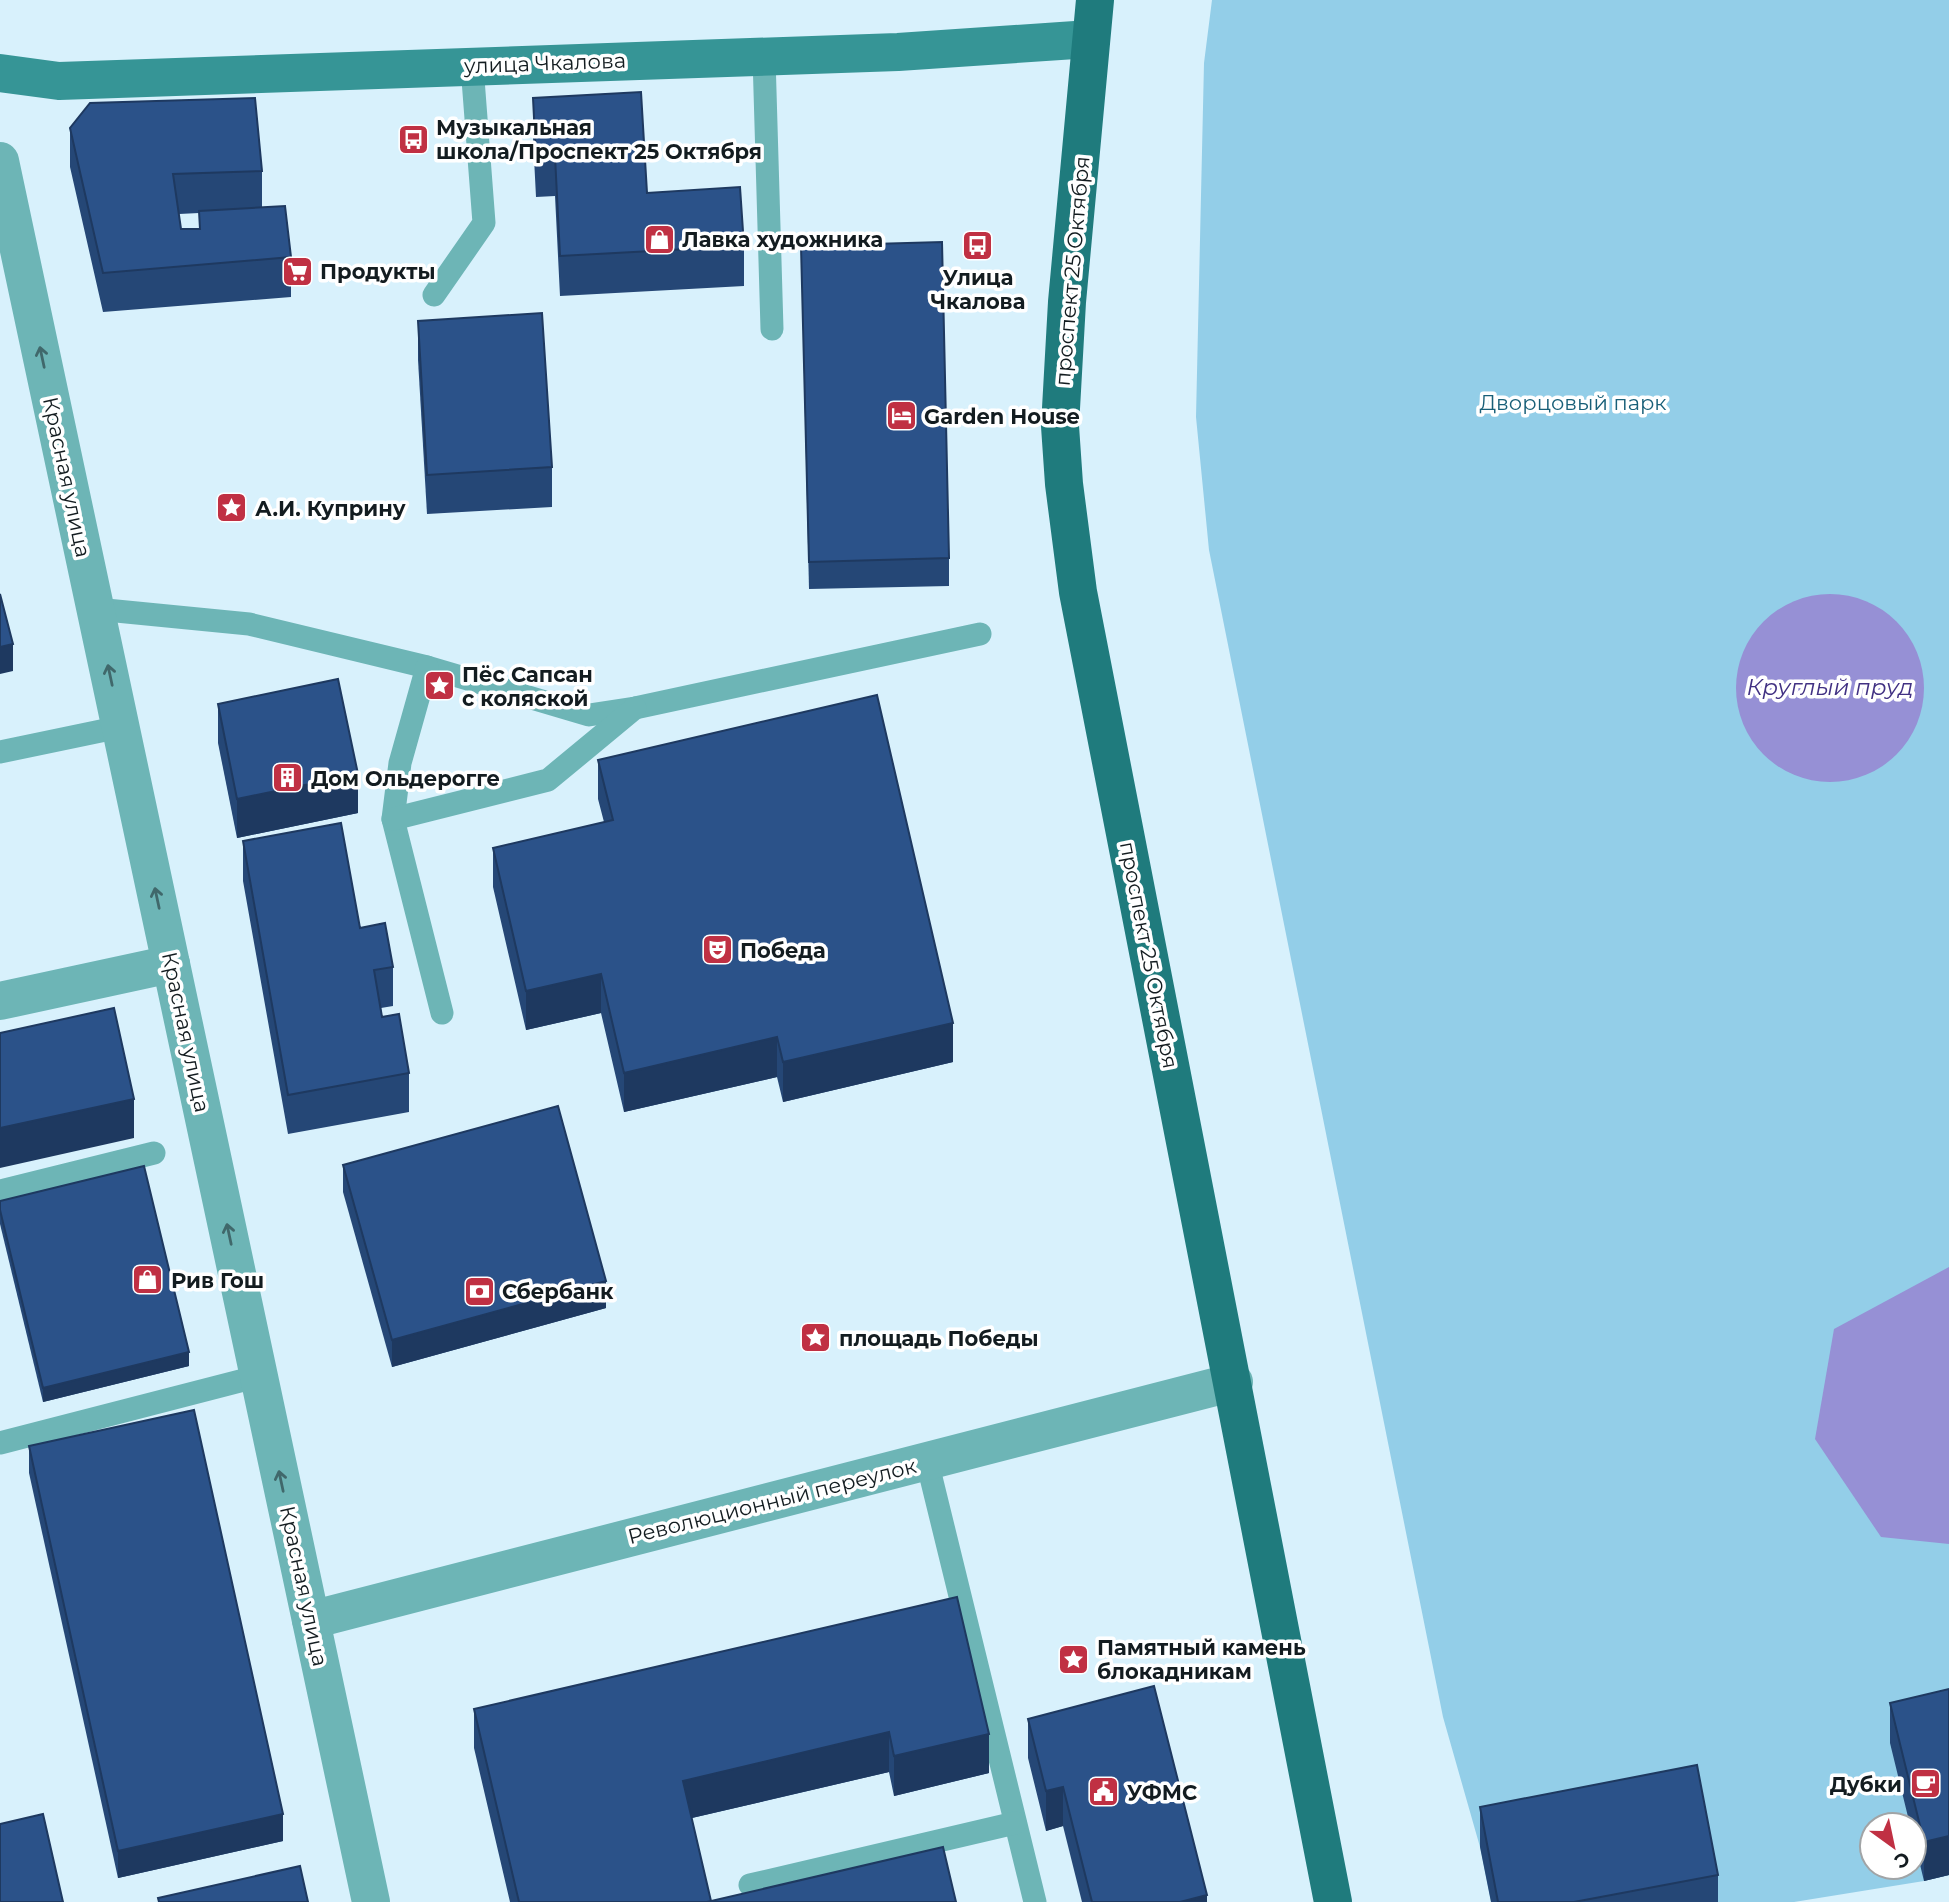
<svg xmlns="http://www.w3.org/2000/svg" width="1949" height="1902" font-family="Montserrat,sans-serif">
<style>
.green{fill:#93cee8;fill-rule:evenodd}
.water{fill:#9690d5}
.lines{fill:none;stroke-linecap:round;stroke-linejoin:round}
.service{stroke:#6db5b6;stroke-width:23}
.minor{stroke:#6db5b6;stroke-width:38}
.tertiary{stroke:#6db5b6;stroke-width:38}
.secondary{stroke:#369596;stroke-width:38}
.primary{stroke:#1f7b7d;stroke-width:38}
.wall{fill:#254776;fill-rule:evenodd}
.shaded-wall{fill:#1e3960}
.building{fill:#2b5289;stroke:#1e3960;stroke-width:2}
.oneway{stroke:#40686b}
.labels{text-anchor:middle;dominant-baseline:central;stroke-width:7;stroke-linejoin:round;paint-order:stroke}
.street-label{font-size:21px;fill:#131c20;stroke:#fff}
.poi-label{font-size:21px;font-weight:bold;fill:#131c20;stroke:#fff;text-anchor:start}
.park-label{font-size:21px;fill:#185f78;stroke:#fff}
.water-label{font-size:23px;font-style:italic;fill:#413183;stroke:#fff}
</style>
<rect width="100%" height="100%" fill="#d8f1fc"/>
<path class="green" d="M1212,0H1949V1875L1924,1881L1794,1902H1491L1480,1847L1443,1717L1209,550L1196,417L1204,63ZM1872,1825H1914V1867H1872Z"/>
<g class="water">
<circle cx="1830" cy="688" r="94"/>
<path d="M1949,1267V1544L1881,1537L1815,1439L1834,1329Z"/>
</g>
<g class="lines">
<g class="service">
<path d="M764,57L772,329"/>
<path d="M434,295L484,223L472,66"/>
<path d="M96,609L249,624L427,667L589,715L635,708L980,634"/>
<path d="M427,667L400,763L393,819L442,1013"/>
<path d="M0,752L120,727"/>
<path d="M393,819L548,780L635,708"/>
<path d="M0,1191L154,1153"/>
<path d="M0,1443L259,1376"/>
<path d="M927,1461L1035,1902"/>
<path d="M750,1885L1015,1823"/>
</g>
<g class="minor">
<path d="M171,964L371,1902"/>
<path d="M311,1620L1234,1382"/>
</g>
<path class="tertiary" d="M0,161L171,964L0,1001"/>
<path class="secondary" d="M0,73L59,81L898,52L1090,39"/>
<path class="primary" d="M1095,0L1067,302L1060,426L1064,484L1078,592L1333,1902"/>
</g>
<g class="wall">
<path d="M533,98L647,193L744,246V286L560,296L555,196L536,197L533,138Z"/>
<path d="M70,128L262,171V207L291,257V297L103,312L70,167ZM199,213V229H181L179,214Z"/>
<path d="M801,246L949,558V586L809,589Z"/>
<path d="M418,321L552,467V507L427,514L418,360Z"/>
<path d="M218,704L358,813L237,838L218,743Z"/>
<path d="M598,760L953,1062L783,1102L777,1077L624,1112L601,1013L526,1030L493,887V848L604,822L598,799Z"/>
<path d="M243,841L360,928L393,967V1006L381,1008L382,1017L409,1073V1112L288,1134L243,881Z"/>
<path d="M343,1165L606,1308L392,1367L343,1192Z"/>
<path d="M0,1201L189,1366L43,1402L0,1224Z"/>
<path d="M29,1446L283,1841L118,1878L29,1473Z"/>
<path d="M957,1597L989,1773L894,1796L889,1772L692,1818L711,1902H510L474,1748V1709Z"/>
<path d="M1949,1689V1875L1924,1881L1914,1840V1825H1910L1890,1743V1703Z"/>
<path d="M1028,1719L1207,1902H1082L1063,1826L1046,1831L1028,1758Z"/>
<path d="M1480,1807L1718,1875V1902H1491L1480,1847Z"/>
</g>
<g class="shaded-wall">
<path d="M13,644V671L0,674V647Z"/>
<path d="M358,774V813L237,838V799Z"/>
<path d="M601,974V1013L526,1030V991Z"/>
<path d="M953,1023V1062L783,1102V1062Z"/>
<path d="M777,1037V1077L624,1112V1073Z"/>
<path d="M134,1099V1138L0,1168V1128Z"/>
<path d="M606,1281V1308L392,1367V1340Z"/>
<path d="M189,1352V1366L43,1402V1388Z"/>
<path d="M889,1732V1772L683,1820V1781Z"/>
<path d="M989,1734V1773L894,1796V1756Z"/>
<path d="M1063,1787V1826L1046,1831V1791Z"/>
<path d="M283,1814V1841L118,1878V1851Z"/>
<path d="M1949,1836V1875L1924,1881V1842Z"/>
<path d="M1207,1895V1902H1180Z"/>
</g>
<g class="building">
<path d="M641,92L647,193L740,187L744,246L560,256L555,156L536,157L533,98Z"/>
<path d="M255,98L262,171L173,174L181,229H200L199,211L285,206L291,257L103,273L70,128L90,103Z"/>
<path d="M942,242L949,558L809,562L801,246Z"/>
<path d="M542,313L552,467L427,475L418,321Z"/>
<path d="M0,594L13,644L0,647Z"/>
<path d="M338,679L358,774L237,799L218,704Z"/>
<path d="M877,695L953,1023L783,1062L777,1037L624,1073L601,974L526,991L493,848L613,820L598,760Z"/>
<path d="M341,823L360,928L385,923L393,967L374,970L382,1017L399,1014L409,1073L288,1095L243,841Z"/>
<path d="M114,1008L134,1099L0,1128V1033Z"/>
<path d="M558,1106L606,1281L392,1340L343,1165Z"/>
<path d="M144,1166L189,1352L43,1388L0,1210V1201Z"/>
<path d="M194,1410L283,1814L118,1851L29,1446Z"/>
<path d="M957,1597L989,1734L894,1756L889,1732L683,1781L711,1901L707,1902H519L474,1709Z"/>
<path d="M1154,1686L1207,1895L1180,1902H1092L1063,1787L1046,1791L1028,1719Z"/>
<path d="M1949,1689V1836L1924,1842L1890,1703Z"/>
<path d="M1697,1765L1718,1875L1574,1902H1498L1480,1807Z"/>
<path d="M43,1814L63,1902H0V1824Z"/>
<path d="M943,1847L956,1902H711V1901Z"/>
<path d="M300,1866L308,1902H159L158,1898Z"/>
</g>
<defs><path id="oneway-shaft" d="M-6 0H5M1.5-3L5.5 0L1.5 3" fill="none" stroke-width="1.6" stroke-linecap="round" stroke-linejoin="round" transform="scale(1.75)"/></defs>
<g class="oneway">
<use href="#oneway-shaft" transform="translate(42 357) rotate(-102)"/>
<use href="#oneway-shaft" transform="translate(110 675) rotate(-102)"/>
<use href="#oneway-shaft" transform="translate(157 898) rotate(-102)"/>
<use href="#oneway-shaft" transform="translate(229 1234) rotate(-102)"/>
<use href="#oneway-shaft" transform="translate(281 1481) rotate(-102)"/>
</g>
<defs>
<symbol id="bus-square" viewBox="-11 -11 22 22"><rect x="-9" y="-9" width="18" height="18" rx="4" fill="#c03043" stroke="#fff"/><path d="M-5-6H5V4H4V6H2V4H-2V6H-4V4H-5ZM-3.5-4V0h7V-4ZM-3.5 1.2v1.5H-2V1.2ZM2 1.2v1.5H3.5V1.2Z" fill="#fff"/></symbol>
<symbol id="shop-square" viewBox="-11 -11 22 22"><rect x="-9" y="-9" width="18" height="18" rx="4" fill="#c03043" stroke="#fff"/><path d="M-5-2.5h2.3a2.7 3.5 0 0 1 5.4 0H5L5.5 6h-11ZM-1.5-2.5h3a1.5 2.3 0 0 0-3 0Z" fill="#fff"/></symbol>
<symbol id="supermarket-square" viewBox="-11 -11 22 22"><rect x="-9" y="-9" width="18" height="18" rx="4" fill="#c03043" stroke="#fff"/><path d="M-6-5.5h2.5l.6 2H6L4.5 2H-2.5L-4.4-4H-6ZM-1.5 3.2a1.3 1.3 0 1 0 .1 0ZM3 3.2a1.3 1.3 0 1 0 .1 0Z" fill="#fff"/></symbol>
<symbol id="hotel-square" viewBox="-11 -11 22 22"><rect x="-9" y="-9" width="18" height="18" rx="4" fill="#c03043" stroke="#fff"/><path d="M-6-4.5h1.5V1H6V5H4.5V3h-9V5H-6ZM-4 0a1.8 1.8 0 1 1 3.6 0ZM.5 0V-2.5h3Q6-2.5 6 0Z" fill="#fff"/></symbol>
<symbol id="sight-square" viewBox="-11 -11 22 22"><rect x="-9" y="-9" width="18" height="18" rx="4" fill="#c03043" stroke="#fff"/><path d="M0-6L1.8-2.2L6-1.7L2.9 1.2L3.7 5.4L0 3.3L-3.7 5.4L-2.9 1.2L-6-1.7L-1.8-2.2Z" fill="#fff"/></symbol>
<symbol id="building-square" viewBox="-11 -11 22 22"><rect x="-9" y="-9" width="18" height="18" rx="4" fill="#c03043" stroke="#fff"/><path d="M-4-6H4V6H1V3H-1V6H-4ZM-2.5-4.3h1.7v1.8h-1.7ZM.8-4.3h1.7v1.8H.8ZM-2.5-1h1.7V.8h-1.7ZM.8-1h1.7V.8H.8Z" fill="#fff"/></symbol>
<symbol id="theatre-square" viewBox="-11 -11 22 22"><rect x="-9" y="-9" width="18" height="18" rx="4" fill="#c03043" stroke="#fff"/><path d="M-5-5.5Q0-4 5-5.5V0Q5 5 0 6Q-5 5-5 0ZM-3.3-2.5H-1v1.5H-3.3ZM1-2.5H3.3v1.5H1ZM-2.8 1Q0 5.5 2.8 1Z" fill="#fff"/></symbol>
<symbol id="bank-square" viewBox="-11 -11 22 22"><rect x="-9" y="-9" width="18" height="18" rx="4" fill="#c03043" stroke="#fff"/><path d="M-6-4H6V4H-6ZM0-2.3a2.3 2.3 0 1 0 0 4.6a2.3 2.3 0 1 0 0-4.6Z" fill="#fff"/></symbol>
<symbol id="cafe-square" viewBox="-11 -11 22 22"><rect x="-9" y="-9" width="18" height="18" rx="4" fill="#c03043" stroke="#fff"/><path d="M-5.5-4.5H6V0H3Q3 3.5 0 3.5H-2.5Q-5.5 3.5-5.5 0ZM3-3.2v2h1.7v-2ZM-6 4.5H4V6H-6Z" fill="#fff"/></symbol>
<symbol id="civic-square" viewBox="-11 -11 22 22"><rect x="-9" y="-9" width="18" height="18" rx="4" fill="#c03043" stroke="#fff"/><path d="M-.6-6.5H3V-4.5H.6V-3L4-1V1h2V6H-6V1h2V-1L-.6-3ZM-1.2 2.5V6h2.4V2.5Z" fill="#fff"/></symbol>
</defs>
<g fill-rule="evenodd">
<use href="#bus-square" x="396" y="122" width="35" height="35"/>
<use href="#shop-square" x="642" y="222" width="35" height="35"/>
<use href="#bus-square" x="960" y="228" width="35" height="35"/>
<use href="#supermarket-square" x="280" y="254" width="35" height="35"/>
<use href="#hotel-square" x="884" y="398" width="35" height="35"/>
<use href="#sight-square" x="214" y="490" width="35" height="35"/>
<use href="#sight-square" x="422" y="668" width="35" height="35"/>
<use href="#building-square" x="270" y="760" width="35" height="35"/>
<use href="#theatre-square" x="700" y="932" width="35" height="35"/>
<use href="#shop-square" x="130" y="1262" width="35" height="35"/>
<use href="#bank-square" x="462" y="1274" width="35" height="35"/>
<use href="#sight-square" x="798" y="1320" width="35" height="35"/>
<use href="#sight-square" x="1056" y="1642" width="35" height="35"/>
<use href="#cafe-square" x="1908" y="1766" width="35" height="35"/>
<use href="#civic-square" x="1086" y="1774" width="35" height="35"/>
</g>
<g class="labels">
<g class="street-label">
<text transform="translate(545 63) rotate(-2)">улица Чкалова</text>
<text transform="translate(1072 271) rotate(-85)">проспект 25 Октября</text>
<text transform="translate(67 477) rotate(78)">Красная улица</text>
<text transform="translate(1149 955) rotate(79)">проспект 25 Октября</text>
<text transform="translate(186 1032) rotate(78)">Красная улица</text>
<text transform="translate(772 1501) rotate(-14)">Революционный переулок</text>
<text transform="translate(304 1586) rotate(78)">Красная улица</text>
</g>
<g class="poi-label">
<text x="436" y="127">Музыкальная<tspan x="436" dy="24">школа/Проспект 25 Октября</tspan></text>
<text x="682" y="239">Лавка художника</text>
<text x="320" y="271">Продукты</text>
<text x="978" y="277" text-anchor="middle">Улица<tspan x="978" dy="24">Чкалова</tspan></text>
<text x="924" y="416">Garden House</text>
<text x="255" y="508">А.И. Куприну</text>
<text x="462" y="674">Пёс Сапсан<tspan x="462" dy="24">с коляской</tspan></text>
<text x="311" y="778">Дом Ольдерогге</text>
<text x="740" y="950">Победа</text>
<text x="171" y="1280">Рив Гош</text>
<text x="502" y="1291">Сбербанк</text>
<text x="839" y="1338">площадь Победы</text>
<text x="1097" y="1647">Памятный камень<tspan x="1097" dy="24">блокадникам</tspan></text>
<text x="1902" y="1784" text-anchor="end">Дубки</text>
<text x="1127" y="1792">УФМС</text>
</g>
<g class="park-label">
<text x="1573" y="402">Дворцовый парк</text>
</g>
<g class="water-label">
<text x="1830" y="687">Круглый пруд</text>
</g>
</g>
<g transform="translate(1893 1846) rotate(147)"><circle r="33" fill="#ffffff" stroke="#a1a4a6" stroke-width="2"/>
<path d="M0-5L12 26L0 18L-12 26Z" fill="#c03043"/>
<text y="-10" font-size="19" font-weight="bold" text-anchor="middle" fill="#131c20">С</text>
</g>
</svg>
